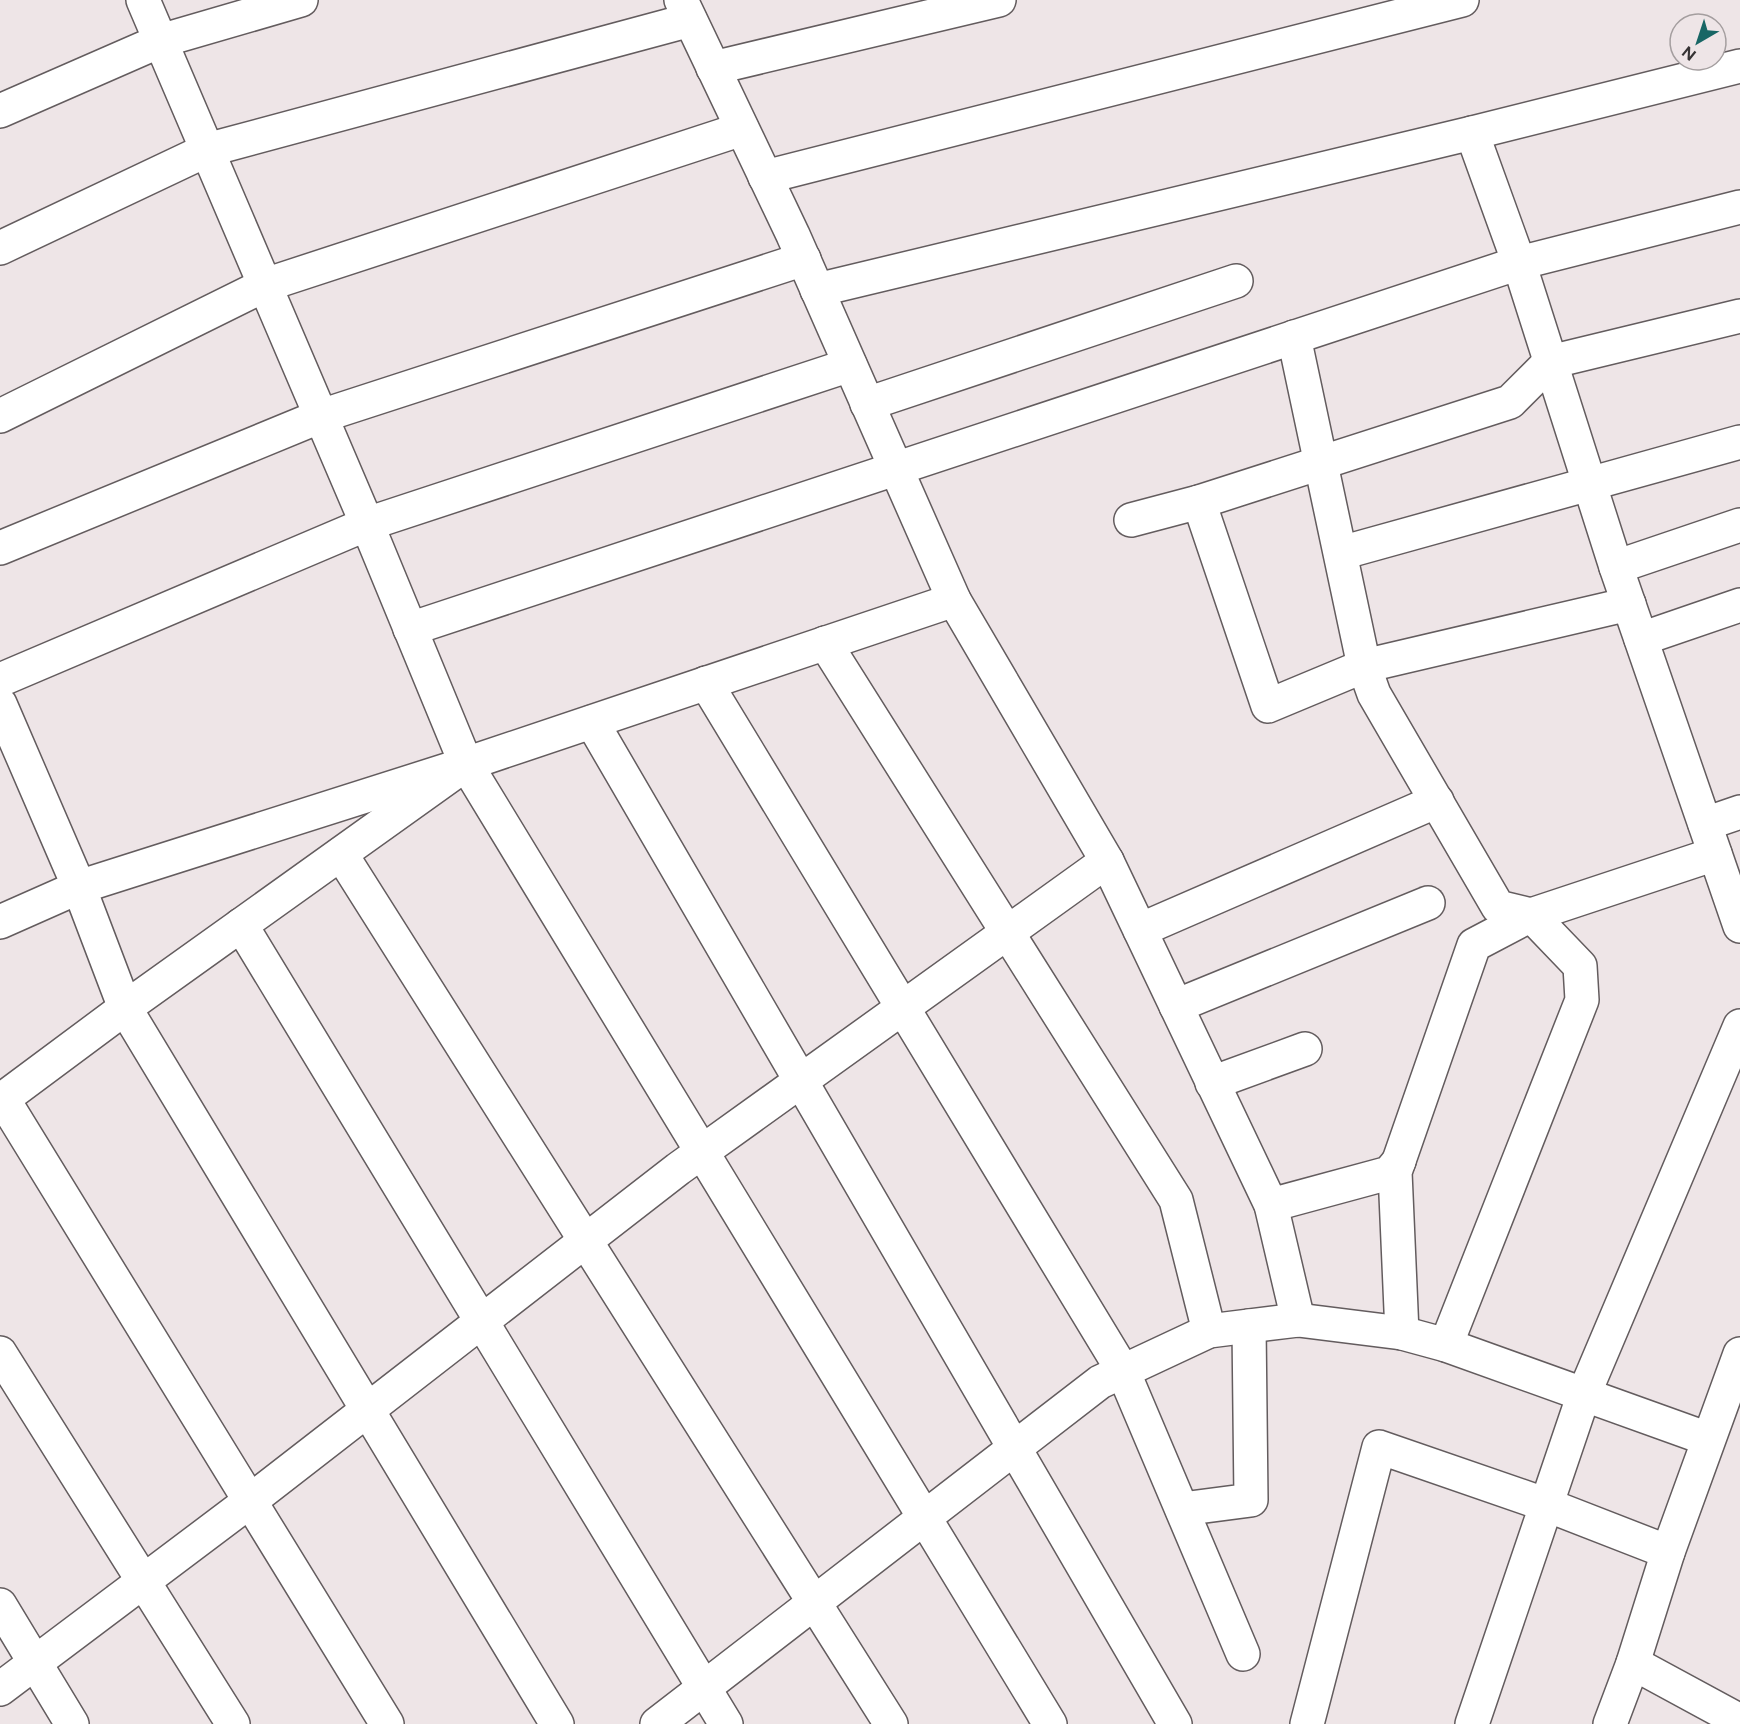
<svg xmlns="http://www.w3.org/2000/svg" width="1740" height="1724" font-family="Figtree,sans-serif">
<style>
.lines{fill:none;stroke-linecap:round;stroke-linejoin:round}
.minor-casing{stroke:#635c5e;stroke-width:36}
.tertiary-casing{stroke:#635c5e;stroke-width:36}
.minor{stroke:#fff;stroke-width:33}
.tertiary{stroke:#fff;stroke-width:33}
</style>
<rect width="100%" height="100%" fill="#eee5e7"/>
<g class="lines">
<defs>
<g id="minor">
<path d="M681,0L793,235L954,600L1107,861L1271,1205L1298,1320"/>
<path d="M713,68L999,0"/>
<path d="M0,111L160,41L301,0"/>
<path d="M1472,133L1519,263L1616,567L1740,926"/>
<path d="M765,177L1462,0"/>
<path d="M0,248L207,150L690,20"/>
<path d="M817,290L1472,133L1740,66"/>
<path d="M1294,337L1364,666L1374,694L1498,907L1531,915L1580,966L1582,1000L1446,1345"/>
<path d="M867,404L1236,281"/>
<path d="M0,416L265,285L742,129"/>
<path d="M1199,502L1268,706L1364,666L1629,604"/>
<path d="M1131,520L1199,502L1510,402L1550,362L1740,316"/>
<path d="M0,548L321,416L804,259"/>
<path d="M1341,553L1740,442"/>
<path d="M1616,567L1740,525"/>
<path d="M410,629L1519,263L1740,207"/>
<path d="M1641,639L1740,605"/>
<path d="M825,643L1176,1200L1209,1331"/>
<path d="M0,680L367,524L850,365"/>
<path d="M706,683L1123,1371L1243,1654"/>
<path d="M0,704L79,887L125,1008L557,1724"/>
<path d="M592,722L1175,1724"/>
<path d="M466,764L1050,1724"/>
<path d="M1705,824L1740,812"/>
<path d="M341,854L891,1724"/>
<path d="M0,922L79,887L466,764L954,600"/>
<path d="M241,925L726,1724"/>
<path d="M1140,930L1437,801"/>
<path d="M1176,1006L1428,903"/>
<path d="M1212,1083L1305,1049"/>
<path d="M3,1099L387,1724"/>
<path d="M1271,1205L1389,1173L1399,1161"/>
<path d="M1402,1333L1395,1172L1474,945L1531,915L1715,854"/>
<path d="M0,1353L233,1724"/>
<path d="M1182,1509L1251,1500L1249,1326"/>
<path d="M0,1605L72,1724"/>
<path d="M1633,1663L1740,1721"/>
<path d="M0,1689L250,1501L678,1169L1107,861"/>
<path d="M657,1724L1100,1382L1209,1331L1298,1320L1402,1333L1446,1345L1708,1439"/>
<path d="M1307,1724L1379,1447L1547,1505L1668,1552"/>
<path d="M1472,1724L1584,1394L1740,1026"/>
<path d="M1610,1724L1633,1663L1668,1552L1740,1354"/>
</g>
<path id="tertiary" d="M0,1101L125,1008L466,764L367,524L143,0"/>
</defs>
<use href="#minor" class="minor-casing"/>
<use href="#tertiary" class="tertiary-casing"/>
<use href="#minor" class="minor"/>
<use href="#tertiary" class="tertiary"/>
</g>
<g transform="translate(1698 42) rotate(219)"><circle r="28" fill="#eee5e7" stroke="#a49e9f" stroke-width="1.5"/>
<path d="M0-4.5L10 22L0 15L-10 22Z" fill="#186665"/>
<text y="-9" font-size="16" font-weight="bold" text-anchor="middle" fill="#363334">N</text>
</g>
</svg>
